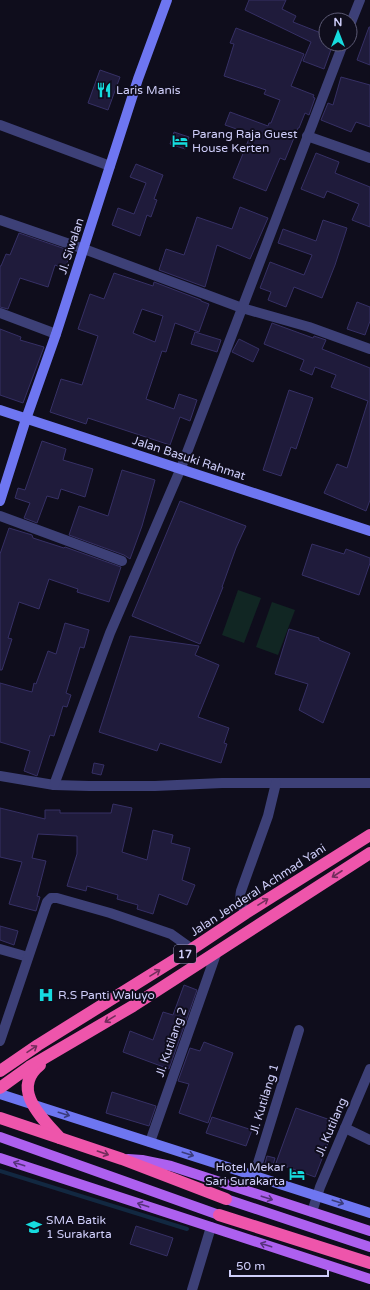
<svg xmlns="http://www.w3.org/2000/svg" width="370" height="1290" font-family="'Varela Round',sans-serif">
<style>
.green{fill:#112623}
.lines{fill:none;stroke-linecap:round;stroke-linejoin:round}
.stream{stroke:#122841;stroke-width:4}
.building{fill:#1f1b3b;stroke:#363065;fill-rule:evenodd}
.street{stroke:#3d4077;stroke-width:10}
.secondary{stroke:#6e76f1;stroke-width:10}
.primary{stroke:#ad60ef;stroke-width:10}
.highway{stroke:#ee55ab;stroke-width:12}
.oneway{stroke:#732d5c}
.oneway2{stroke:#3a3c7c}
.oneway3{stroke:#56327b}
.labels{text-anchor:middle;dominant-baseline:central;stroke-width:4;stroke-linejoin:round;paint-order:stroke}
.shield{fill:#0f0d1c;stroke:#9594b7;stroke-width:1}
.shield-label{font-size:11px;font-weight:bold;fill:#cfcefa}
.poi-label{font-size:12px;fill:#cfcefa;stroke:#0f0d1c;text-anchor:start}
.street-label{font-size:12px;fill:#cfcefa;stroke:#0f0d1c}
</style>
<rect width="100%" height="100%" fill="#0f0d1c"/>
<g class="green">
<path d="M238,590L261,598L244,643L222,635Z"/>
<path d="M272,602L295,610L278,655L256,647Z"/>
</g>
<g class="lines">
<path class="stream" d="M0,1171L187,1229"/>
</g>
<g class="building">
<path d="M249,0H286L282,9L296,16L293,22L326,35V44H333L324,69L303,61L311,42L245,10Z"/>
<path d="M369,27H370V65L357,60Z"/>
<path d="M236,28L304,54L291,86L314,95L313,97L315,98L309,115L305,113L299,128H298L285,160L280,158L266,191L233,178L251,134L225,125L230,112L268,126L269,123H271L280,100L264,94L266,90L224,76L234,44L230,43Z"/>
<path d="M100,70L120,77L108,110L88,103Z"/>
<path d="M341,77L370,85V127L356,122L351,132L321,120L328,103L333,105Z"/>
<path d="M174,132L189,137L185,149L170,144Z"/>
<path d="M316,153L339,162L335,173L370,187V227L352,220L359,204L327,191L324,198L301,189Z"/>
<path d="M136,164L163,175L154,199L157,200L151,217L147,215L140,236L112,225L118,208L134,214L146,183L130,177Z"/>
<path d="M240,207L268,218L250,259L217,245L205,287L159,270L166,249L184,255L197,217L232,229Z"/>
<path d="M323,220L347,228L335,265L322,298L294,287L286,307L268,300L271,292L260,288L270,262L304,275L312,255L278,243L283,229L316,241Z"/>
<path d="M19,233L71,251L65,269L55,265L48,287L20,278L8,309L0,307V266H1L6,254L10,255Z"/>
<path d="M114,273L153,286L154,282L201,300V301L209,304L199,332L175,323L166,352L162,351L146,399L174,409L179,394L197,400L190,421L180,417L170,445L88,418L86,424L50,412L61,379L82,385L98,336L78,329L90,294L104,299ZM142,309L163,316L155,342L133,333Z"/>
<path d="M357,302L370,307V321L365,335L347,329Z"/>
<path d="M272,323L313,338L314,336L326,340L322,349L370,368V500L366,511L324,493L337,464L347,468L368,401L331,387L336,375L315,367L312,375L300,370L304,360L264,344Z"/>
<path d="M0,329L21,337L20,340L44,347L23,403L0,395Z"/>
<path d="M195,332L221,340L217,352L191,344Z"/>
<path d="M239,339L259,349L253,362L232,352Z"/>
<path d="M289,390L313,398L296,449L291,447L281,476L263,470Z"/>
<path d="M42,441L66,449L63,460L93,469L85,497L61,489L58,499L47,496L37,523L24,518L30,503L15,498L18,488L25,490Z"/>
<path d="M122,470L155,480L142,526L130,559L124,555L69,535L79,506L108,516Z"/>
<path d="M180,501L246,526L236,548L222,587H223L200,644L132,616Z"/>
<path d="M9,528L32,535L33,538L64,548L65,547L121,567L109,602L77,592L78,589L49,579L39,609L19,602L8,638L12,639L2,670H0V554Z"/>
<path d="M312,544L344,554L346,549L370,558V563L359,595L302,575Z"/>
<path d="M65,623L89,630L84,648L80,647L66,693L71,695L67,707L63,706L54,736L50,735L37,776L24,771L30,751L0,742V683L32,692L34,683L36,684L48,651L56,654Z"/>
<path d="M289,629L319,638V640L350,653L323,723L299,710L308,684L275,674Z"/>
<path d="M130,636L199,646L195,655L219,665L198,717L229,728L224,743L227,744L221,763L160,743L157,751L99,732Z"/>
<path d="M94,763L104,765L101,775L92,773Z"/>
<path d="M113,804L132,808L122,852L147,860L153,830L173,835L171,843L190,848L182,880L195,885L187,905L159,894L153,914L137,909L138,905L117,899L118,895L87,886L86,891L67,886L77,854V836L38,834L32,858L46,861L37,896L40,897L36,911L9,904L22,862L0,857V808L45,819V810H60V813H111Z"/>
<path d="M0,926L18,931L14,945L0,940Z"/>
<path d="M184,985L197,990L169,1069L123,1052L130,1031L153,1040L163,1012L173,1015Z"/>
<path d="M204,1042L233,1053L208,1123L179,1113L189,1084L178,1081L190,1048L200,1051Z"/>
<path d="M112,1092L156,1106L149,1126L106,1113Z"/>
<path d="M296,1108L336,1122L315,1177L276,1163Z"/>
<path d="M212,1117L252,1130L246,1146L206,1133Z"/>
<path d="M267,1156L275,1158L271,1172L263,1170Z"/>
<path d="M136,1226L173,1238L167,1256L130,1244Z"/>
</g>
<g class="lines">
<g class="street">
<path d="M350,25L360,0"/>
<path d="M0,125L110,166"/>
<path d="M307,136L370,158"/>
<path d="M0,220L84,249L242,308L309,327L370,349"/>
<path d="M0,313L56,334"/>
<path d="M0,516L122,561"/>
<path d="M0,776L54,785L89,786H155L222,783H370"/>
<path d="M54,785L110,633L181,468L343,44"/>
<path d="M246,913C242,905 239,900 241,891L268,816L276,783"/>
<path d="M0,949L28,957"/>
<path d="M0,1041L47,902L51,898H57L110,913L171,934L192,949"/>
<path d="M345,1128L370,1140"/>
<path d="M150,1142L217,951"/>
<path d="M254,1176L299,1030"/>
<path d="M312,1212L320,1187L370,1069"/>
<path d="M192,1290L211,1227"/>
</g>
<g class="secondary">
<path d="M0,410L370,531"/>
<path d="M0,501L26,419L56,334L138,79L167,0"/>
<path d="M0,1094L370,1213"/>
</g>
<g class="primary">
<path d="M0,1137L219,1215"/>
<path d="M0,1158L370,1279"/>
<path d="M128,1159L142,1160L171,1166L370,1231"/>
<path d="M226,1199L370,1247"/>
</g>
<g class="highway">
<path d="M40,1065C10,1089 42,1118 60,1138"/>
<path d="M0,1071L38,1045L192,949L246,913L370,835"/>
<path d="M0,1088L29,1067L133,1006L370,853"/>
<path d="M0,1118L122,1159L226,1199"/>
<path d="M219,1215L370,1263"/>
</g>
</g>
<defs><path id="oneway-shaft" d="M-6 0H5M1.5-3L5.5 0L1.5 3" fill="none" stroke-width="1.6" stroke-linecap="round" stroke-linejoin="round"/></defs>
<g class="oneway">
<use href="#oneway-shaft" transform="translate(337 874) rotate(147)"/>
<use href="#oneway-shaft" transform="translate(263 902) rotate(-32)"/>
<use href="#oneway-shaft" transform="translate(155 973) rotate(-32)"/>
<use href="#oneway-shaft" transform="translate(110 1019) rotate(149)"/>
<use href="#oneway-shaft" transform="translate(32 1049) rotate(-34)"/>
<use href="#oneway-shaft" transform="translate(103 1153) rotate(19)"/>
</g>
<g class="oneway2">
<use href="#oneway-shaft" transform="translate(64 1114) rotate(17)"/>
<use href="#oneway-shaft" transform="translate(188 1154) rotate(18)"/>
<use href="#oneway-shaft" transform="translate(338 1202) rotate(18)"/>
</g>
<g class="oneway3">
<use href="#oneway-shaft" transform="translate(19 1164) rotate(-162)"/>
<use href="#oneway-shaft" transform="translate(267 1198) rotate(18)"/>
<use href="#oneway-shaft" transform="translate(143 1205) rotate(-162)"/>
<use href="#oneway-shaft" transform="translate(266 1245) rotate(-162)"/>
</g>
<defs>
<symbol id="restaurant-bare" viewBox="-9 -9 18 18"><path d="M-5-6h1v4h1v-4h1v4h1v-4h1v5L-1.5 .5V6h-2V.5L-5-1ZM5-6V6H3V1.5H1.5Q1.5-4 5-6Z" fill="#16dbde" stroke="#0f0d1c" stroke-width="2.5" paint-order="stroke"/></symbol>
<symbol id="hotel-bare" viewBox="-9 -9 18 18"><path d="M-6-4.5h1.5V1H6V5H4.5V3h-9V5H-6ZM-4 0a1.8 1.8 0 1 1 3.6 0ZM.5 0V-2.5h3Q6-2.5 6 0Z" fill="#16dbde" stroke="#0f0d1c" stroke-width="2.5" paint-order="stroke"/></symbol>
<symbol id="hospital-bare" viewBox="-9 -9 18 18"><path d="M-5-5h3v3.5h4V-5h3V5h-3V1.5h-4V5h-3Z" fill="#16dbde" stroke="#0f0d1c" stroke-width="2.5" paint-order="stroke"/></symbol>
<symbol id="school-bare" viewBox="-9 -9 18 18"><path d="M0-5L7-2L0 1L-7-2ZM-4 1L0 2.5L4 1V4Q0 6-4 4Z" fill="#16dbde" stroke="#0f0d1c" stroke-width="2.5" paint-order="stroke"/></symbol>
</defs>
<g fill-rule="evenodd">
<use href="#restaurant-bare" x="93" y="79" width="22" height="22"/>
<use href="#hotel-bare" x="169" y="130" width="22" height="22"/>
<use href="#hospital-bare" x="35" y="984" width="22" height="22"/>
<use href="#hotel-bare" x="286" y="1163" width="22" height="22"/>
<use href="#school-bare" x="23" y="1216" width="22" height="22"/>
</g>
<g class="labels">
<rect class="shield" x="174" y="945" width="22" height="18" rx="3"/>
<g class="shield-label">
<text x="185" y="954">17</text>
</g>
<g class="poi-label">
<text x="116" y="90">Laris Manis</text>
<text x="192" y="134">Parang Raja Guest<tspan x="192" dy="14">House Kerten</tspan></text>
<text x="58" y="995">R.S Panti Waluyo</text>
<text x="285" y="1167" text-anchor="end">Hotel Mekar<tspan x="285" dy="14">Sari Surakarta</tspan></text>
<text x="46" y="1220">SMA Batik<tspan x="46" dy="14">1 Surakarta</tspan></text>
</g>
<g class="street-label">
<text transform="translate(71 246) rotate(-72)">Jl. Siwalan</text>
<text transform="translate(189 458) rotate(18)">Jalan Basuki Rahmat</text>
<text transform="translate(258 890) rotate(-33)">Jalan Jenderal Achmad Yani</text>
<text transform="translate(171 1042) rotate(-71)">Jl. Kutilang 2</text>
<text transform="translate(264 1099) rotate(-73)">Jl. Kutilang 1</text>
<text transform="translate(331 1127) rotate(-67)">Jl. Kutilang</text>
</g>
</g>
<g transform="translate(338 32)"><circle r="19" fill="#0f0d1c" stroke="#5c5a75"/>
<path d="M0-3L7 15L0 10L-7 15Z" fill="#16dbde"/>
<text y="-6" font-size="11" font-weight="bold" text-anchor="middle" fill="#cfcefa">N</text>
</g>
<path d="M230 1270v6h98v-6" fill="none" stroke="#cfcefa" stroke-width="2"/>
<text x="236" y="1270" font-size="12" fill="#cfcefa" stroke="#0f0d1c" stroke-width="3" paint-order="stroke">50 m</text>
</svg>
